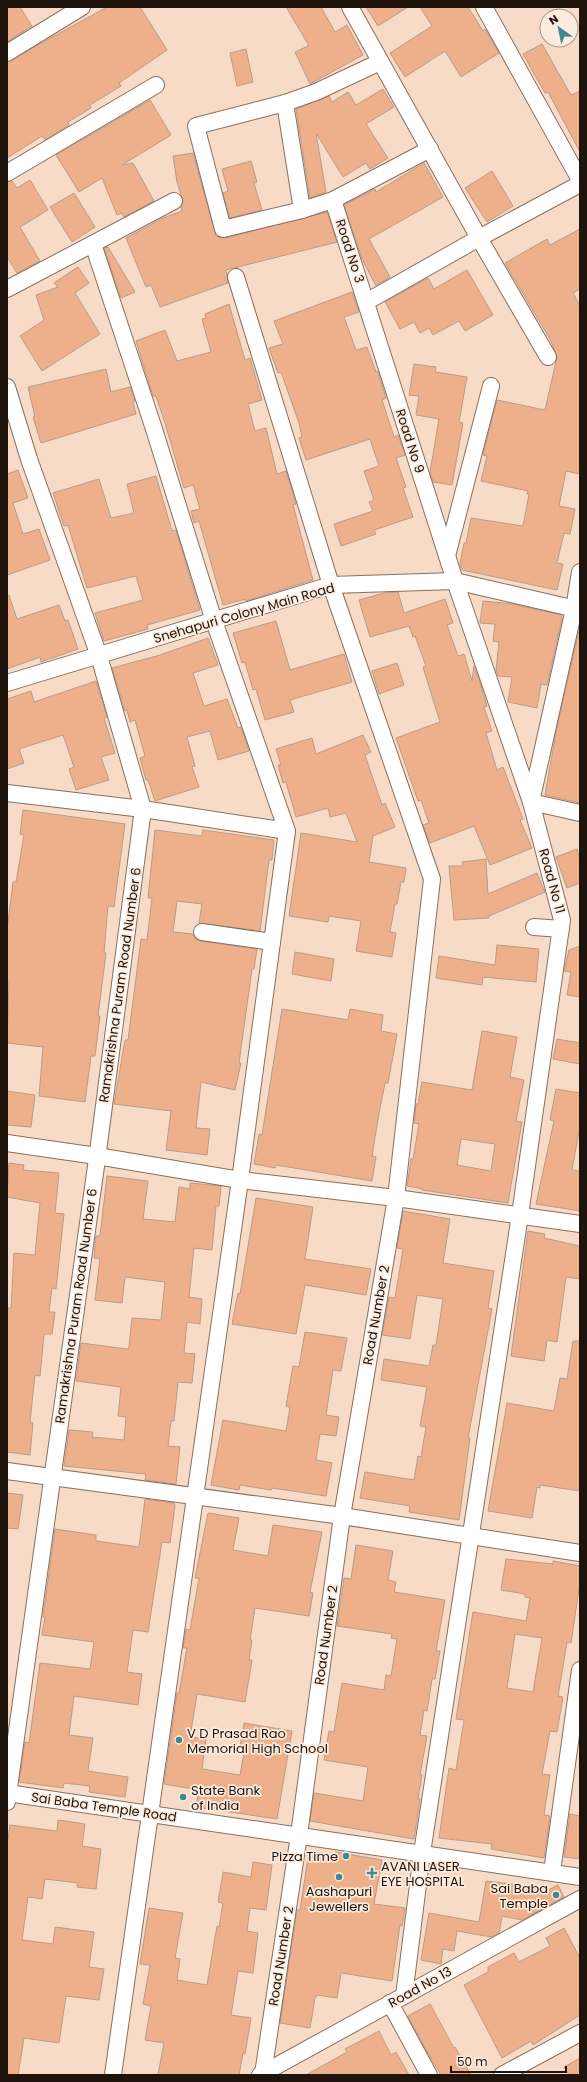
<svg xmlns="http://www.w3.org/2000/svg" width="587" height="2082" font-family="Poppins,sans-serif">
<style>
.building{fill:#eeb08b;stroke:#ba9b8a;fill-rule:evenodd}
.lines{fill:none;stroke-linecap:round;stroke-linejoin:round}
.minor-casing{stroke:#896f5c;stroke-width:18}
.minor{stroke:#fff;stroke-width:16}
.poi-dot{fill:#41898a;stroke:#fdebde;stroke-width:1.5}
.labels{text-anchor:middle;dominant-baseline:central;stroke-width:3.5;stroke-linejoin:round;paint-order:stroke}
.street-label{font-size:13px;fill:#1e140c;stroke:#fdebde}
.poi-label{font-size:13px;fill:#1e140c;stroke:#fdebde;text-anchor:start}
</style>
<rect width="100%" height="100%" fill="#f8dbc6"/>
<g class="building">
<path d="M7,7H20L32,26L7,42Z"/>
<path d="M107,7H140L167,50L119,83L121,86L90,105L91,108L68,122L69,125L45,140L42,136L7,158V62Z"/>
<path d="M286,7H321L335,32L347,25L363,55L310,84L295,52L308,46V44Z"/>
<path d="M366,7H408L378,26Z"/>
<path d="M420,7H468L483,31L485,29L499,53L461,77L445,51L405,77L390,53L432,26Z"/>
<path d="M542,44L571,95L580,91V152L548,92L545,93L523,54Z"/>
<path d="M246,49L253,82L237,86L230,53Z"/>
<path d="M383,89L394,107L366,124L388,158L370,169L366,163L343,177L316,133L326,192L310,198L296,109L329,96L332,102L348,92L356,105Z"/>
<path d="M150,100L171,135L122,165L133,163L154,201L124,217L122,213L117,215L102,178L79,192L56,155Z"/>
<path d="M193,153L216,236L225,238L327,212L337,242L226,270L228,283L160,307L151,285L146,287L126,238L163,218L182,211L181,207L183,201L177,182L173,156Z"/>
<path d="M251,161L257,182L254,183L262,210L230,218L223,193L228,191L222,169Z"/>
<path d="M424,163L443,197L369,239L390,277L376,286L362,259L344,205L375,189L376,192Z"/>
<path d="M492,171L513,206L487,222L465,188Z"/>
<path d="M30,180L48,210L20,227L40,261L17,273L7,257V182L12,181L17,188Z"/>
<path d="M74,193L95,227L72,242L50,207Z"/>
<path d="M580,229V289L573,293L580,306V474L566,471L559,506L575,509L570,534L564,533L557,563L563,564L557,590L462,570L460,564L464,543H466L471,518L523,526L529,494H527L528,491L481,481L487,456L483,455L497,400L545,410L557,357L551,341L505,263L547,239L550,245Z"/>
<path d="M108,247L135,292L121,298L104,248Z"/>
<path d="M78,267L89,283L75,293L100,334L42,371L20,336L44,320L36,295L58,287L54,283Z"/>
<path d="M467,270L493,315L465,331L459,321L433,335L429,328L420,333L414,322L400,329L385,302L428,278L434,289Z"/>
<path d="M352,292L359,312L344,317L356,350L367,347L376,372L378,371L386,398L382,400L394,437L398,435L405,455L396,458L406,487L403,488L413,517L374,530L376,534L341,546L334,524L373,511L369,502L374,500L364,471L379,466L370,439L306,460L299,438L302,437L299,423L281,372L278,373L269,348L283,344L274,321Z"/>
<path d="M229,304L245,360L250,358L262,400L248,404L255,431L266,428L277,474L286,471L296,504L293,505L313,580L246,601V599L223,605L199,521L194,523L191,511L200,509L193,485L184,488L165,423L156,396H153L136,341L165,330L177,361L211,352L202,319L206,318L205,314Z"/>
<path d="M414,364L436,367L435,372L467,377L459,422L463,423L452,485L433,482L430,472L439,419L416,415L419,396L409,395Z"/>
<path d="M106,369L111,392L130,387L135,401L133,402L136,414L41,443L33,417H35L28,387Z"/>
<path d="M18,470L28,498L13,503L23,534L39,529L50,560L7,575V474Z"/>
<path d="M156,476L172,531L176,530L200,610L147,625L148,629L104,641L95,613L143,600L136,576L87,588L68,525L64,526L53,493L99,479L111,518L134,513L127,484Z"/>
<path d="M398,592L404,613L445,599L453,623L447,625L458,656L464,654L472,681L474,666L481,686L487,706L484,707L492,731L486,733L497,770L503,767L523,819L520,820L532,848L490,865L474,826L430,843L423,825L429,823L421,800L418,801L396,738L440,722L423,667L426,666L415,636L413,637L409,626L370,637L359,600L384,593Z"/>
<path d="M9,595L17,619L59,605L65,621L68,620L78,649L41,662L40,657L7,669V596Z"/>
<path d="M483,601L513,604L561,615L562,618L547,685L541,684L537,708L508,702L512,677L498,676L496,670L499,642L493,641L495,624L480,623Z"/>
<path d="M276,621L290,670L344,654L352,682L290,700L294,712L265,720L256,689L253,690L245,662L242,663L233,633Z"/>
<path d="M580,626V803L545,795L556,732Z"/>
<path d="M208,638L218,665L193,673L204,706L227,699L238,728L241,727L249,751L218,760L210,731L187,737L195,766L192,767L199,787L155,801L148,780H146L140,758L145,756L135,720L130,722L127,710L125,711L112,668L160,655Z"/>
<path d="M397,663L404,685L379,694L372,671Z"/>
<path d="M96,681L107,717L104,718L115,753L101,757L109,780L76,790L69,769L74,767L63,735L19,749L24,763L7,769V699L31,691L34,702Z"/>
<path d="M363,735L371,752L365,755L382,805L385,803L395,827L373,836L369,862L406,868L404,882H401L397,904H395L390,932L396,933L392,957L356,951L361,921L329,916L328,922L289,916L301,833L357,842L346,813L330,817L328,808L296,817L286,782L283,783L278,765H281L276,749L312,738L316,754Z"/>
<path d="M23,810L125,824L114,907L108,906L104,953H106L98,1016H100L95,1056H91L85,1102L39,1096L43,1047L7,1043L9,981H7V930L13,882H16L24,835L20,834Z"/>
<path d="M155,830L202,836L203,830L274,840L272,860H269L260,931L199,923L202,904L177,901L173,932L193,934L196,939L201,941L257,949L254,969H252L239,1063H241L235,1090L201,1082L196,1128L210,1129L207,1155L166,1150L171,1111L114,1104L125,1040H128L141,939L147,940L152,898H148Z"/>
<path d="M577,849L580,859V883L567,888L556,857Z"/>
<path d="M486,859L488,894L537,873L545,892L489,916V918L454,920L449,866H463L462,862Z"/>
<path d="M497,945L539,949L536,982L483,977L482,985L436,978L439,956L495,965Z"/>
<path d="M580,946V997L567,995L571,972L564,971L569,950Z"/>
<path d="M295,952L334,959L331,981L292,974Z"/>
<path d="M282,1009L348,1020L350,1009L383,1015L381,1031L397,1034L388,1083H385L379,1113L372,1156L376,1157L372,1181L276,1165L275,1168L254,1164L259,1134L262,1135Z"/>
<path d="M482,1031L517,1037L510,1077L524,1080L516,1121L522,1122L508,1203L422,1190L423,1189L407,1186L411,1159H413L419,1124L414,1123L416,1104H418L422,1082L472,1090ZM461,1139L495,1144L491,1171L457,1165Z"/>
<path d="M557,1039L580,1043V1064L553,1059Z"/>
<path d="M556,1089L580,1093V1126L572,1170L580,1171V1211L536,1204L554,1121L550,1120Z"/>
<path d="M7,1091L35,1095L31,1127L7,1125Z"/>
<path d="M9,1163L24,1165L23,1170L59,1173L55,1213L64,1214L56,1289L52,1288L49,1312H55L52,1334H44L40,1376L35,1375L30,1422L33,1423L30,1455L7,1452V1308H11L14,1253L35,1255L40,1203L7,1197Z"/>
<path d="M107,1176L148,1181L143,1219L175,1222L179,1187L190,1189V1183L221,1186L219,1206H216L212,1250L194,1248L189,1297L202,1299L200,1324L187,1322L184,1353L195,1354L192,1383L178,1382L174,1421H171L168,1446L180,1447L176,1484L145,1480L146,1474L64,1466L69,1430L93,1432L92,1437L124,1440L126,1417L118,1416L121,1387L76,1381L81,1343L127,1349L129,1347L132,1318L161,1320L165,1282L125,1277L122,1303L95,1300L100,1259L94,1258L96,1236H100Z"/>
<path d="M256,1198L313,1207L305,1259L371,1269L366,1295L305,1285L296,1334L232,1324L238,1293L240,1294Z"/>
<path d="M403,1211L450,1219L443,1263L494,1271L488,1308L492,1309L468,1438H470L459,1520L409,1512L410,1506L360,1498L365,1472L414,1480L418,1456L421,1457L426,1427L420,1426L427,1387L381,1380L384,1359L429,1366L433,1345H436L443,1299L417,1295L410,1339L382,1335L389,1297L395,1298L403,1249L397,1248Z"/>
<path d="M528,1231L545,1234L544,1238L580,1246V1279L566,1277L557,1342L547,1340L544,1361L511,1356Z"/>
<path d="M305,1332L347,1338L341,1371L333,1370L326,1415L339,1417L336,1436L320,1434L316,1460L332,1463L326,1496L272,1488L271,1490L240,1485L239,1490L211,1485L223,1420L286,1431L290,1407L286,1406L293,1366L299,1367Z"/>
<path d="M573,1341H580V1491L540,1485V1488L537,1487L532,1518L488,1511L507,1403L554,1411L560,1378L567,1379Z"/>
<path d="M7,1493L23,1495L18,1529L7,1528Z"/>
<path d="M145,1499L174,1503L175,1506L170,1543L162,1542L148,1632L133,1630L127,1672L142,1674L138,1705L74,1696L69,1735L93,1738L88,1771L128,1777L125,1797L89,1792L90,1786L64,1783L63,1788L19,1782L25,1742L29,1743L40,1663L90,1669L94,1642L42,1635L45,1617H43L55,1529L96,1535V1541L139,1547Z"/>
<path d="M208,1513L239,1518L233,1550L268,1556L273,1525L322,1532L310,1592L313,1593L309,1616L255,1608L250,1640H252L249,1660H252L245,1702L197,1694L190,1737L206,1739L202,1769L240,1775L245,1747H240L244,1723L292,1731L277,1819L196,1807L199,1790L164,1784L177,1693H179L187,1648H183L186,1629L190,1630L199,1578H195Z"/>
<path d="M356,1545L393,1551L388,1580L396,1582L394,1592L445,1600L436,1651H440L435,1679H432L427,1711L424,1710L420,1735L427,1736L420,1775H422L418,1799H420L414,1839L310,1821L314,1793L363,1801L368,1767L324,1760L329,1731L334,1732L342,1683L384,1690L386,1675L391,1676L397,1639L391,1638L392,1634L337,1626L344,1578L351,1579Z"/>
<path d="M506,1559L553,1564V1561L580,1566V1582L571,1643L567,1642L558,1696L563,1697L557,1732L550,1731L542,1774L550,1775L544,1815L550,1816L544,1858L491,1849L492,1844L439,1838L449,1768L456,1770L464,1720L456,1719L473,1612L526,1621L530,1598L525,1597V1594L501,1590ZM515,1634L542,1638L533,1692L507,1688Z"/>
<path d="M570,1814L580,1816V1859L564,1857Z"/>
<path d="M58,1820L85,1824L82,1846L101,1849L96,1889L77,1887L78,1883L45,1879L42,1899L28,1897L22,1940L53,1944L55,1927L94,1932L89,1967L104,1969L99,2000L66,1996L59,2043L24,2038L18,2075H7V1846L10,1825L57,1831Z"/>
<path d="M309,1851L335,1855V1852L382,1860L374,1904L405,1908L402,1926L400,1925L392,1981L341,1973L337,1998L317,1995L315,1998L310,2028L280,2023L297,1910H300Z"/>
<path d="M253,1862L272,1865L266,1910L250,1908L247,1931L258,1933L253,1973L238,1971L231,2015L251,2018L245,2054L243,2053L239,2075H158L164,2043L145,2040L151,2006L143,2004L150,1965L140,1964L149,1908L183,1913L175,1958L180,1959L177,1980L207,1985L217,1926L219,1927L223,1903L218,1902L223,1872L251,1877Z"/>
<path d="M486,1881L519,1885L546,1891L558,1885L564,1897L522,1920L502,1916L499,1933L491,1937L457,1931L454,1951L443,1949L441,1964L421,1960L429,1913L479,1922Z"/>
<path d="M564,1928L580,1958V2015L533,2045L531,2041L502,2058L464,1985L488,1972V1967L514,1953L519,1962L550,1946L546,1938Z"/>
<path d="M430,2004L454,2048L455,2047L471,2075H441L426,2050L408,2016Z"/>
<path d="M379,2031L391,2055L396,2052L409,2075H306L347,2052L345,2049Z"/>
<path d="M580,2058V2075H569L564,2067Z"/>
</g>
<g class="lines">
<defs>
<g id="minor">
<path d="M350,7L479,238L548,357"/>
<path d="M484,7L580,180"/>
<path d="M7,53L82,7"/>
<path d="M380,62L316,92L285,103L196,126L223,229L302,210L333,200L430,149"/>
<path d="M285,103L302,210"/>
<path d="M7,173L156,85"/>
<path d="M333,200L455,581L531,802L562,920L520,1215L422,1853L404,1996"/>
<path d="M93,244L153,426L214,621L287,831L240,1180L113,2075"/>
<path d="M236,277L331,585L432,879L396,1198L342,1516L299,1835L263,2074"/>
<path d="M7,289L174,201"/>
<path d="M366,302L479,238L580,184"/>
<path d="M7,387L29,459L99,656L143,809L97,1159L7,1802"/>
<path d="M447,556L491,386"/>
<path d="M580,572L574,609L531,802L580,813"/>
<path d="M7,683L331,585L455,581L580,610"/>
<path d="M7,793L143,809L287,831"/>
<path d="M534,927L561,929"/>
<path d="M202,932L272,942"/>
<path d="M7,1143L97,1156L240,1180L396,1198L580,1224"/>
<path d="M7,1471L342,1516L580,1553"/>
<path d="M7,1793L580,1877"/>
<path d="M552,1872L580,1670"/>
<path d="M390,2003L429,2075"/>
<path d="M260,2075L580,1899"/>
<path d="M502,2075L580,2033"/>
</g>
</defs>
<use href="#minor" class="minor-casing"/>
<use href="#minor" class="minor"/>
</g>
<g class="poi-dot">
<circle cx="179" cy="1740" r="4"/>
<circle cx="183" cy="1797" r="4"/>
<circle cx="346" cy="1856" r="4"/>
<path d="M370 1867h4v4h4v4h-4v4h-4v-4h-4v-4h4z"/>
<circle cx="339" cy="1877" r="4"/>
<circle cx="556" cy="1895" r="4"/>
</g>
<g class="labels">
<g class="street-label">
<text transform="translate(350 251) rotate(72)">Road No 3</text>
<text transform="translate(410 441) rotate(72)">Road No 9</text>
<text transform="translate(244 613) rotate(-16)">Snehapuri Colony Main Road</text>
<text transform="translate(552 881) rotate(75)">Road No 11</text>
<text transform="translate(120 985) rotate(-82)">Ramakrishna Puram Road Number 6</text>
<text transform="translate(76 1306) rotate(-82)">Ramakrishna Puram Road Number 6</text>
<text transform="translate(376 1315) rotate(-80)">Road Number 2</text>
<text transform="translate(326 1635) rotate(-82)">Road Number 2</text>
<text transform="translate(104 1807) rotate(8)">Sai Baba Temple Road</text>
<text transform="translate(281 1956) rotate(-81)">Road Number 2</text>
<text transform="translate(420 1987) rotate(-29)">Road No 13</text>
</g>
<g class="poi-label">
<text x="187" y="1733">V D Prasad Rao<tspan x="187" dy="15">Memorial High School</tspan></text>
<text x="191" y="1790">State Bank<tspan x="191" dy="15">of India</tspan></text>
<text x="338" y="1856" text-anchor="end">Pizza Time</text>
<text x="381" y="1866">AVANI LASER<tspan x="381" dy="15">EYE HOSPITAL</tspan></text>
<text x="548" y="1888" text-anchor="end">Sai Baba<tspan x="548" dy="15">Temple</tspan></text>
<text x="339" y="1891" text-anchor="middle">Aashapuri<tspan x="339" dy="15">Jewellers</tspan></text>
</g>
</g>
<rect width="587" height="2082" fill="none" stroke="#1e140c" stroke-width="16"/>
<g transform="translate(559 28) rotate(327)"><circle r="19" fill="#fdebde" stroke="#a4958a"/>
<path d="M0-3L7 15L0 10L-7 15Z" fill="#41898a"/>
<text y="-6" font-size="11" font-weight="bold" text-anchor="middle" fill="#1e140c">N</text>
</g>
<path d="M451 2066v6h115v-6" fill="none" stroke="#1e140c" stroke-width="2"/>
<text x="457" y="2066" font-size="12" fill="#1e140c" stroke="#fdebde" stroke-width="3" paint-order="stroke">50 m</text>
</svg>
